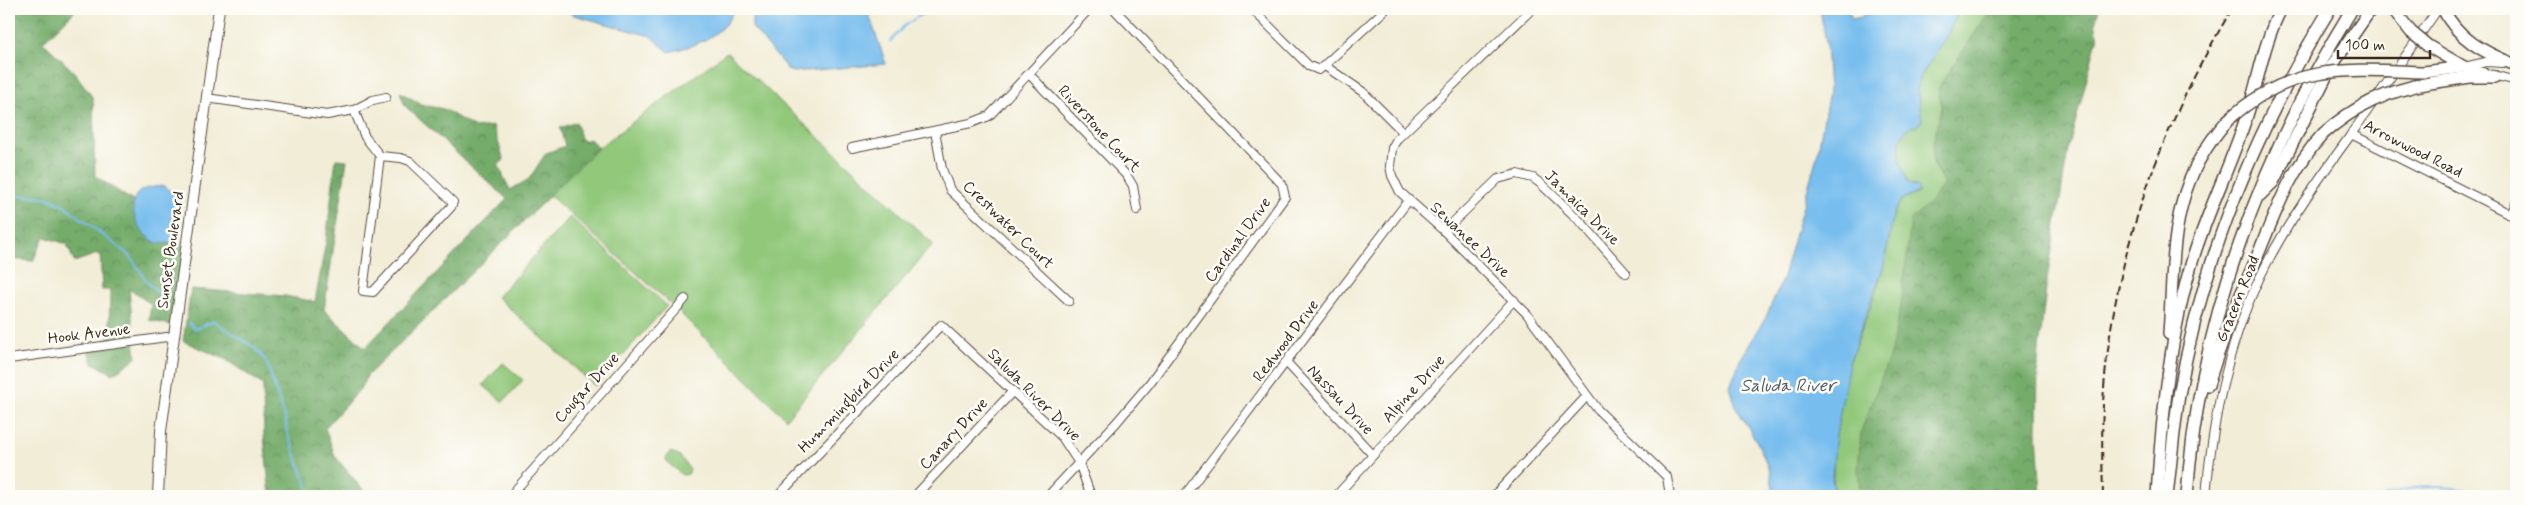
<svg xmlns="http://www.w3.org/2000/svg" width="2525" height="505" font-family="Mynerve,sans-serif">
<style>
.forest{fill:url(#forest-crowns);stroke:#586b44}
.green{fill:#91c87a;stroke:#66794c}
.water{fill:#77bdee;stroke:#597486}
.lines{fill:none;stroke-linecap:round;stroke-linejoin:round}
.stream{stroke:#77bdee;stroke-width:2}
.minor-casing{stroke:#56473a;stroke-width:10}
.major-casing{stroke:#56473a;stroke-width:12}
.highway-casing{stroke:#56473a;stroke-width:14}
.minor{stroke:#fff;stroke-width:8}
.major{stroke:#fff;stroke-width:10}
.highway{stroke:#fff;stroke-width:11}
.rail{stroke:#3b2a1e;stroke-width:2;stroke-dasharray:8 4;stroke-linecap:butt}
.highway-bridge-casing{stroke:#56473a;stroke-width:14;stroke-linecap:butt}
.highway-bridge{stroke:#fff;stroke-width:11}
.labels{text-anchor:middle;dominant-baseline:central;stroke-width:5;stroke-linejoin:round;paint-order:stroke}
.street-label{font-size:16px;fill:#3b2a1e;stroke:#fdfcf7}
.water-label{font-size:18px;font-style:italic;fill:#505d67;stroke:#fdfcf7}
</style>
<defs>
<pattern id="forest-crowns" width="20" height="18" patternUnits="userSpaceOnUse" patternTransform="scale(1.25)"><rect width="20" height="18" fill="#74ac6a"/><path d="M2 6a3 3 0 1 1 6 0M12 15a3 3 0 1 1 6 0" fill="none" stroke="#608c57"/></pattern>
</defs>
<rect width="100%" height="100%" fill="#fdfcf7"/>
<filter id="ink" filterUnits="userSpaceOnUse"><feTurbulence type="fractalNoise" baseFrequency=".02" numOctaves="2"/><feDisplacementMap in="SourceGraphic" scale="10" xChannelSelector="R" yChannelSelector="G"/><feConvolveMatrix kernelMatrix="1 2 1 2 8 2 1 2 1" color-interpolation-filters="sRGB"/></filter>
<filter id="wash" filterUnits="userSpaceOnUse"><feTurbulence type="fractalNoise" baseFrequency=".0096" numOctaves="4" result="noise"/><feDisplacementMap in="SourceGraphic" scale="20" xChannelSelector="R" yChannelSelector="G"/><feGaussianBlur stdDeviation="1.12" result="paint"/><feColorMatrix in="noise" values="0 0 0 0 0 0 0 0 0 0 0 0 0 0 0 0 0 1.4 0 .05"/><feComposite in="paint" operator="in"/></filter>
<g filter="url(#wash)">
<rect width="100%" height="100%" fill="#f2edd7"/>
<g class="forest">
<path d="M9,9H77L43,42L75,73L93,98L95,176L133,201C135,227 144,231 165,244L174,242L187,244L175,326L149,320L151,304L129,289L136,358L113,374L93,363L88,348L109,345L110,290H102L100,253L74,262L67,244L44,237L33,261L9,259Z"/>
<path d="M1960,9H2099L2095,23L2098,36L2068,150L2047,280L2038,359L2037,432L2041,496H1835L1946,37Z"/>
<path d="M400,92L423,105L444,109L475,128L493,126L504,160L498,165L510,190L529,179L546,153L565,146L560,128L576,122L582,141L590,139L598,148L367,376L360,389L325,428L335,456L368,496H270L264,436L263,385L225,359L183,341L191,289L286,296L315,302L326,241L336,159L347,160L324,310L365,348L507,199L405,106Z"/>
</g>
<g class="green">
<path d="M1960,9H1991L1938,88L1942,107L1933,144V164L1944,184L1929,203L1911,219L1901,305L1890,355L1861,432L1858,470L1861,496H1835C1829,457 1838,399 1850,361C1861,329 1876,297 1884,264C1889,243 1888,217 1902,199L1916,194L1917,187L1909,184C1902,171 1893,143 1906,131C1911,126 1918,127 1922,120L1917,90L1919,79L1946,37Z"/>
<path d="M727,52L933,244L786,419L672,305L549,195L598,148Z"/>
<path d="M570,217L667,306L595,386L497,297Z"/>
<path d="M503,363L523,380L503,402L483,385Z"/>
<path d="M670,452L679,455L690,470L688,474L682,475L667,462L666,458Z"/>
</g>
<g class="water">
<path d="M564,9H734C724,36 695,46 669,52L650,36L574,15Z"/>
<path d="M755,9H867L886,64L794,72L789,71L752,27V18Z"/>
<path d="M1820,9H1848L1852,19L1861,17L1872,9H1960L1946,37L1919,79L1917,90L1922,120C1918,127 1911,125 1906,131C1893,143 1902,171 1909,184L1917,187L1919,192L1902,199L1894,212L1884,265L1849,363L1836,436L1832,477L1835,496H1774L1770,471L1757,442L1737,409L1730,387L1740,360L1765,319L1782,280L1817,156L1829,91L1826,43Z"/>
<path d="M164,186L178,198L174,242C168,243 161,245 155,242C140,236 125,206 138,193C144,187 156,187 164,186Z"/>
</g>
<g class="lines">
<g class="stream">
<path d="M890,42L904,26L930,9"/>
<path d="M9,195L45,197L64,205L130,256L148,283L162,296L163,310"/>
<path d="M189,323L195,329L214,321L255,348L266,361L285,418L287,432L311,496"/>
<path d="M2384,496C2414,483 2458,485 2489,496"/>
</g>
</g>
</g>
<g filter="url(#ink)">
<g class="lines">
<defs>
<g id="minor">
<path d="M1252,9L1309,66L1319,70L1386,9"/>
<path d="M1532,9L1397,139L1392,148L1390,166L1392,176L1400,192L1444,231L1527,314L1598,410L1667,477L1670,496"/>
<path d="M1325,66L1363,92L1403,132"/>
<path d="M2464,67L2516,81"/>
<path d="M2464,67L2486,62L2502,63"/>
<path d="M1029,74L1127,176L1133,186L1137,210"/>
<path d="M206,98L327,115L354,110L373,100L386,97"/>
<path d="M354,110L365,137L380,156"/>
<path d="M935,131L942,169L950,190L1069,301"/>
<path d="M2351,134L2516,217"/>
<path d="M852,148L971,123L989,116L1089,9"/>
<path d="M380,156L401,158L410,161L453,202L451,207L373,292L363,291Z"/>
<path d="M2511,215L2516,203"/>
<path d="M1444,231L1498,179L1517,174L1533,178L1541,184L1581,222L1626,273"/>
<path d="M9,359L174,336"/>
<path d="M1287,363L1373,455"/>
<path d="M510,496L685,299"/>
<path d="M778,496L941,325L1062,437L1079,463L1091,496"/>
<path d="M915,496L1013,391"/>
<path d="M1048,496L1116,423L1149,384L1285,197L1282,184L1114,9"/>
<path d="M1184,496L1408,201"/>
<path d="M1336,496L1514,300"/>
<path d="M1494,496L1587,396"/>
<path d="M2206,496C2213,415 2229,336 2267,263C2290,219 2320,177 2350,136C2379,94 2409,51 2438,9"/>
</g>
<path id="major" d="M158,496L161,431L219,9"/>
<g id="highway">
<path d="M2443,9C2458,39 2483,52 2513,64"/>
<path d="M2428,46L2464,67"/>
<path d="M2424,72L2464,67"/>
<path d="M2430,83L2470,77H2495"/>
<path d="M2260,195L2273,182L2331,67L2371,9"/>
<path d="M2169,334C2175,250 2168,186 2228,120"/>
<path d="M2208,385C2221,340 2239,299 2257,257C2275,213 2290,170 2323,134"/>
<path d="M2157,496C2162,415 2170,330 2195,252C2209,209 2229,168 2244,124C2258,86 2262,45 2281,9"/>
<path d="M2167,496C2171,462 2174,428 2179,395C2203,257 2257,127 2330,9"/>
<path d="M2187,496C2199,322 2261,157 2352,9"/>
</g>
</defs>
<use href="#minor" class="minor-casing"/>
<use href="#major" class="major-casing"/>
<use href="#highway" class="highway-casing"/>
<use href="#minor" class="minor"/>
<use href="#major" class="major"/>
<use href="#highway" class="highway"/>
<path class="rail" d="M2103,496C2102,453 2101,410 2106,367C2119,239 2166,118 2232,9"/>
<defs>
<g id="highway-bridge">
<path d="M2393,9L2411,32L2428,46"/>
<path d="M2228,120C2291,63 2346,69 2424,72"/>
<path d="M2323,134C2354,106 2388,90 2430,83"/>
</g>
</defs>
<use href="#highway-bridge" class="highway-bridge-casing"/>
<use href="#highway-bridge" class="highway-bridge"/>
</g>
</g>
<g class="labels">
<g class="street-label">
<text transform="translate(1099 129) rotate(47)">Riverstone Court</text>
<text transform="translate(2413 149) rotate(27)">Arrowwood Road</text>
<text transform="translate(1582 208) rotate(45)">Jamaica Drive</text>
<text transform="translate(1008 225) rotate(44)">Crestwater Court</text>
<text transform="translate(1238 240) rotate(-54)">Cardinal Drive</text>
<text transform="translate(1470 240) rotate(43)">Sewanee Drive</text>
<text transform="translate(171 250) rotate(-82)">Sunset Boulevard</text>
<text transform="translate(2238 299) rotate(-68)">Gracern Road</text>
<text transform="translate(89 334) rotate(-7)">Hook Avenue</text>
<text transform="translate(1286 341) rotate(-53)">Redwood Drive</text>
<text transform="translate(587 388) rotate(-48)">Cougar Drive</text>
<text transform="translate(1414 389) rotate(-48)">Alpine Drive</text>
<text transform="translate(1034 395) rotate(45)">Saluda River Drive</text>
<text transform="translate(1340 400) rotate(47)">Nassau Drive</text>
<text transform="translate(849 401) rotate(-46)">Hummingbird Drive</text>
<text transform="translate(954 434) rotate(-47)">Canary Drive</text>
</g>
<g class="water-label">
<text x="1788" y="386">Saluda River</text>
</g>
</g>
<rect width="2525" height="505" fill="none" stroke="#fdfcf7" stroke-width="30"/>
<path d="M2338 50v8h92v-8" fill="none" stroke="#3b2a1e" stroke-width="2.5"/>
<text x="2345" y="50" font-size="15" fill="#3b2a1e" stroke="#fdfcf7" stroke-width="4" paint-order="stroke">100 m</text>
</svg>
